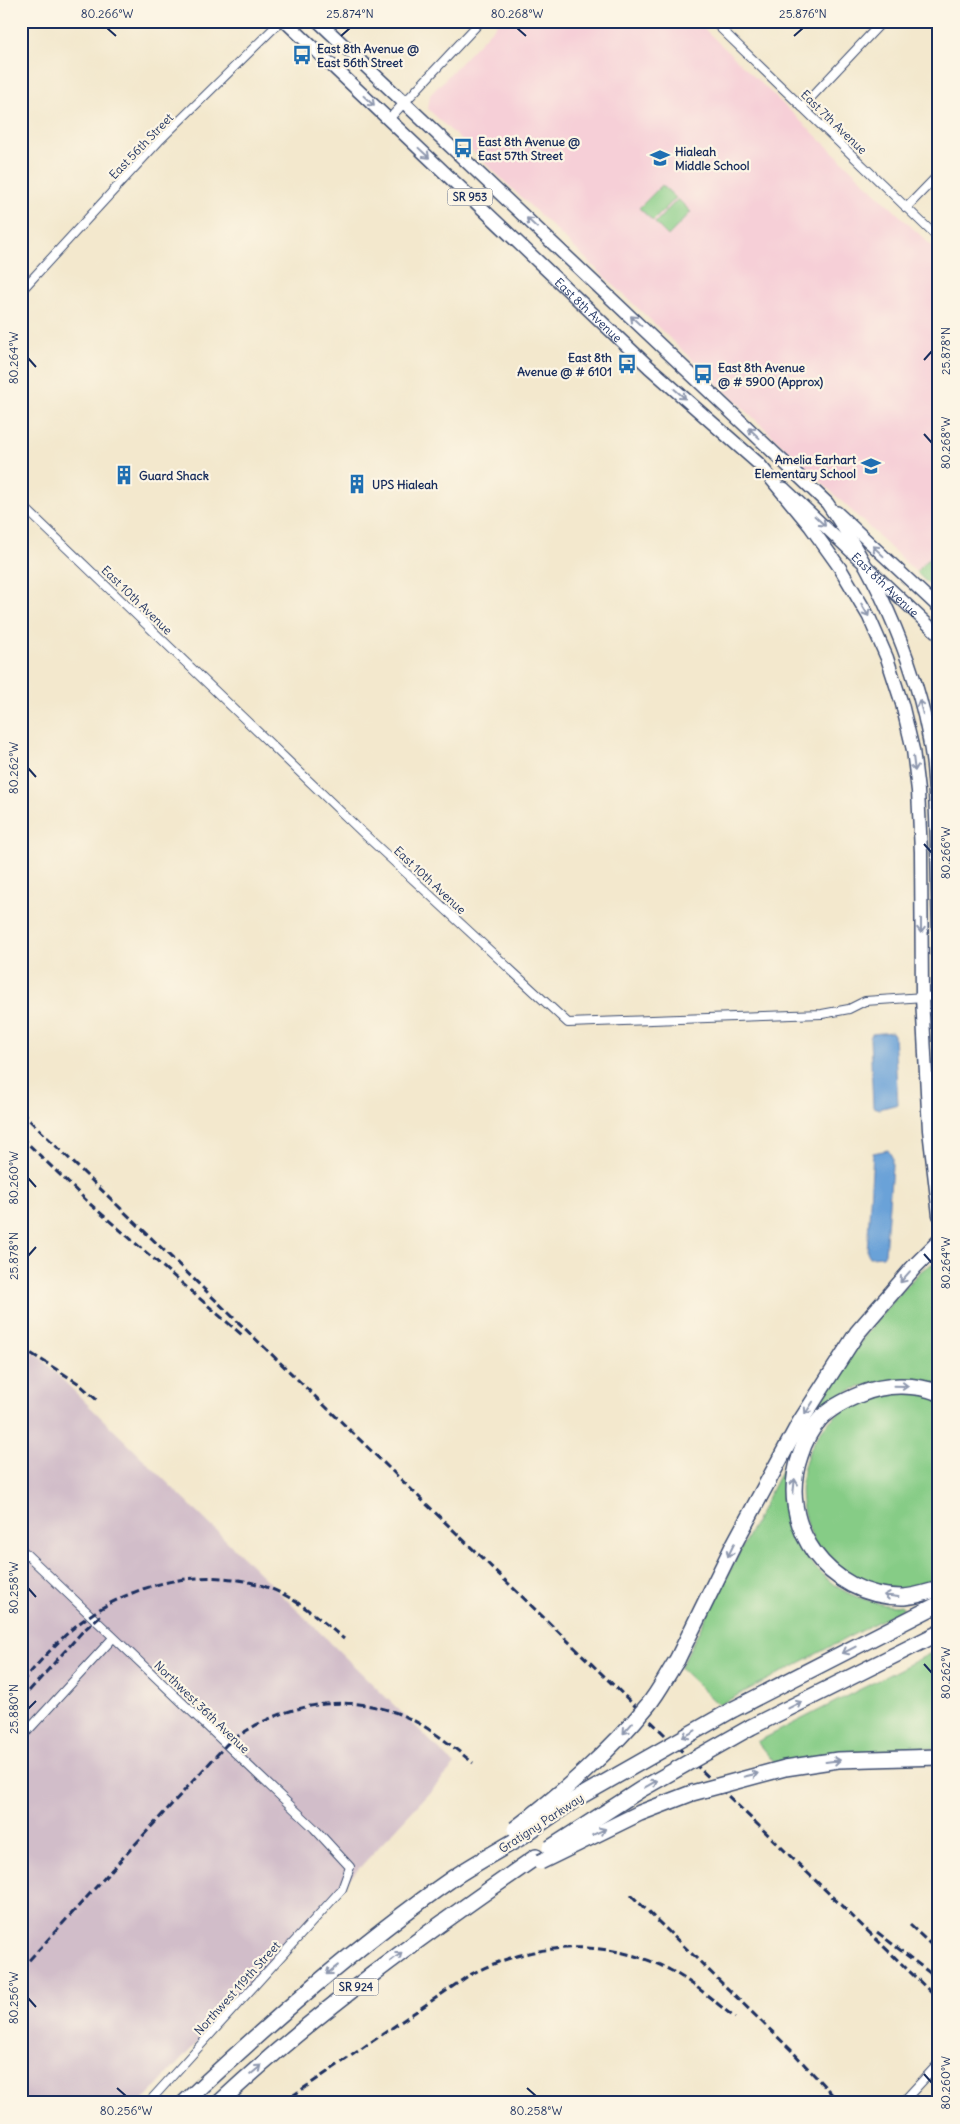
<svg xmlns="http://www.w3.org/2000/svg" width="960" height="2124" font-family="Delius,sans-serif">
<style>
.built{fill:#f6cfd7}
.industrial{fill:#d1bdc9}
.green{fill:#86cc86;stroke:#507e72}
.water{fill:#6ba2d8;stroke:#43689b}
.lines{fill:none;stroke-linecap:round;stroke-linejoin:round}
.minor-casing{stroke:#3b4b6f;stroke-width:10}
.secondary-casing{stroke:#3b4b6f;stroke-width:14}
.primary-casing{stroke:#3b4b6f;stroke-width:15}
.motorway-casing{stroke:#3b4b6f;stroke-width:18}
.minor{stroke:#fff;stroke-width:8}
.secondary{stroke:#fff;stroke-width:11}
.primary{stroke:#fff;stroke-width:12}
.motorway{stroke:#fff;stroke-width:15}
.rail{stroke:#1b2f5e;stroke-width:3;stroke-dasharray:8 4;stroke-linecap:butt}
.motorway-bridge-casing{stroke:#3b4b6f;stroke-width:18;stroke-linecap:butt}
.motorway-bridge{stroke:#fff;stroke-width:15}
.oneway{stroke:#8d97ae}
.ticks{fill:none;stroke:#1b2f5e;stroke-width:2}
.labels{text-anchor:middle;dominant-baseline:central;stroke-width:4.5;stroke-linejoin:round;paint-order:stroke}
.shield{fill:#fcf5e5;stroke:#5e6a86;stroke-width:1}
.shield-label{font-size:11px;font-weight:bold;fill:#1b2f5e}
.poi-label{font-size:12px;font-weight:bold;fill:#1b2f5e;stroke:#fcf5e5;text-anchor:start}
.street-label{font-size:12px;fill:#1b2f5e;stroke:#fcf5e5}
.neatline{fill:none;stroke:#1b2f5e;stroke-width:2}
.ticks-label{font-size:12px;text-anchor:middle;fill:#1b2f5e}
</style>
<rect width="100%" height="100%" fill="#fcf5e5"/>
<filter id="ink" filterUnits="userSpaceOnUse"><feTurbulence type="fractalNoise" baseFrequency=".02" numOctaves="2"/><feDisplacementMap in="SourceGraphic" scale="10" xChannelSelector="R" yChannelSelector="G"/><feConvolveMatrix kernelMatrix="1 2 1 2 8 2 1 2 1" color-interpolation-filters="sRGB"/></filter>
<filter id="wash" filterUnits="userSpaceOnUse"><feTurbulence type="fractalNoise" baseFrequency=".0096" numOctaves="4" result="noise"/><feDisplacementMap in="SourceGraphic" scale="20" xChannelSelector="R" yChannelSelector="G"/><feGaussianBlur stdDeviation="1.12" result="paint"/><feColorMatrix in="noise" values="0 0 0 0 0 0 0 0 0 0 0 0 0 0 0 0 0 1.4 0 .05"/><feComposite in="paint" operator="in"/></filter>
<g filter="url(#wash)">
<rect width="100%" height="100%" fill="#f3e8cd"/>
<path class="built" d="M500,21H696L939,253V548L916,572L428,109L430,95Z"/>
<path class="industrial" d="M21,1339L455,1765L141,2103H21Z"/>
<g class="green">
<path d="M662,185L676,198L653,221L639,208Z"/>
<path d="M678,199L691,212L668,236L655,223Z"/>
<path d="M939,548V594L916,572Z"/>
<path d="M932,1264H939V1389C886,1384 861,1374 818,1412L815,1410C842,1368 869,1326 904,1289C912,1280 921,1269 932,1264Z"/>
<path d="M919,1393L939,1400V1583C926,1586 912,1591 898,1590C866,1587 835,1572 816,1546C813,1541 811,1534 809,1529C785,1471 819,1406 881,1394C893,1391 907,1393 919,1393Z"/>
<path d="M789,1456C787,1470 784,1484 786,1498C789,1542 820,1587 864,1599C875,1602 890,1608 901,1605L904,1608L719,1705L680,1668Z"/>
<path d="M939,1649V1748L848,1754L777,1766L757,1742Z"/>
</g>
<g class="water">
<path d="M892,1032L894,1035L898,1104L879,1109L873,1107L870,1038L872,1034Z"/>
<path d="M888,1150L892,1157V1167L885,1253L883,1256L870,1257L867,1252L873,1153Z"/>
</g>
</g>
<g filter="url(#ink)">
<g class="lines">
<defs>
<g id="minor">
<path d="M713,21L939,239"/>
<path d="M802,107L883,21"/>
<path d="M389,119L481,21"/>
<path d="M906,208L939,174"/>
<path d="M21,291L159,141L281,21"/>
<path d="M21,504L363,833L568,1023L822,1014L849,1009L865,1001L939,996"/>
<path d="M21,1549L314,1828L350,1867L342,1889L148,2103"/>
<path d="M21,1738L113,1638"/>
<path d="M902,2103L939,2063"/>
</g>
<g id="secondary">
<path id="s1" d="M784,488L939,635"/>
<path d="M837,512L939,608"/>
</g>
<g id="primary">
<path id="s2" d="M285,21L649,367L759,464L810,526L840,568L869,617L887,658L902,704L913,750L918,791L921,852L922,997L929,1130L939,1215"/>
<path d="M318,21L827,503C878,576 923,676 933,766C938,820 937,875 939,929"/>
</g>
<g id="motorway">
<path d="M939,1393C914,1383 885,1384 861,1394C846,1400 831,1407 820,1419C811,1429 804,1443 800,1456C776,1525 828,1597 902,1597C913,1597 928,1592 939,1589"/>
<path d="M677,1660L733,1546L800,1422L857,1333L914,1267L939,1242"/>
<path d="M732,1710L939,1604"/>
<path d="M751,1727L939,1633"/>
<path d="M785,1768L838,1760L939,1757"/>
<path d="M184,2103C269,2023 357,1945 453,1878C474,1864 496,1852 518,1839"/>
<path d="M219,2103C317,2011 426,1933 536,1857"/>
</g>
</defs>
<use href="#minor" class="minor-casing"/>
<use href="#secondary" class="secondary-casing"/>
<use href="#primary" class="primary-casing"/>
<use href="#motorway" class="motorway-casing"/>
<use href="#minor" class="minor"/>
<use href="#secondary" class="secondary"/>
<use href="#primary" class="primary"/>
<use href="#motorway" class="motorway"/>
<g class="rail">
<path d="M21,1112L939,2000"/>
<path d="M21,1137L90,1204L242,1335"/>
<path d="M21,1327L27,1332"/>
<path d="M21,1347L78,1383L98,1401"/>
<path d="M21,1683C37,1665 53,1646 71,1630C123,1585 203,1563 269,1588C298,1599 321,1620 344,1639"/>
<path d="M21,1700L82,1632L101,1615"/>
<path d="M631,1895L791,2050L840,2103"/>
<path d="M910,1925L939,1952"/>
<path d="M877,1932L939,1980"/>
<path d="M21,1969L226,1745C281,1701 358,1688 420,1724C439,1735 456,1749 473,1763"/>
<path d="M282,2103L468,1976C530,1942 606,1937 670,1970C694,1983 714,2001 735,2018"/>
</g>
<defs>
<g id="motorway-bridge">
<path d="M515,1829C563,1792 609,1753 648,1705C659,1692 667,1675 677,1660"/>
<path d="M518,1839L574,1800L732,1710"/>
<path d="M550,1848L640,1790L751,1727"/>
<path d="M540,1862L640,1813L692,1793L785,1768"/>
</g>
</defs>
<use href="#motorway-bridge" class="motorway-bridge-casing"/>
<use href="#motorway-bridge" class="motorway-bridge"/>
</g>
<defs><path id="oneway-shaft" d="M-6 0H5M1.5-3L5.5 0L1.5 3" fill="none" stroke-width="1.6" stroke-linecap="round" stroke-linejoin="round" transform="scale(1.25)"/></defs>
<g class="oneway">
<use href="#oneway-shaft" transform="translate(369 101) rotate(43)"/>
<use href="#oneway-shaft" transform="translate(424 153) rotate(43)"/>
<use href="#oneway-shaft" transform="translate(532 223) rotate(-137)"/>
<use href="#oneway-shaft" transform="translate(636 321) rotate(-137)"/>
<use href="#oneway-shaft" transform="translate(680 394) rotate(41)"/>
<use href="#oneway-shaft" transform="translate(754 433) rotate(-137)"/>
<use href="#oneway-shaft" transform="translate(820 521) rotate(43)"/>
<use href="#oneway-shaft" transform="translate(878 551) rotate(-137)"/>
<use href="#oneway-shaft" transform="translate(865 610) rotate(60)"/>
<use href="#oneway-shaft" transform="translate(921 707) rotate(-105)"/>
<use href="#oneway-shaft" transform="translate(914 764) rotate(83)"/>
<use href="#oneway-shaft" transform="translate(921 926) rotate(90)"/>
<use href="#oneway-shaft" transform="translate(905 1277) rotate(131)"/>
<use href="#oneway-shaft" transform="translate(901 1386) rotate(1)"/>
<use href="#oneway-shaft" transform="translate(809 1408) rotate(123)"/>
<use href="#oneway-shaft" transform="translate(794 1486) rotate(-84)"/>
<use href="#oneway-shaft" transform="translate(731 1550) rotate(116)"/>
<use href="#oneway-shaft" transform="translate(891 1596) rotate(-173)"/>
<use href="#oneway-shaft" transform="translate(849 1650) rotate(153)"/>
<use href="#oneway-shaft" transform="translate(795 1705) rotate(-27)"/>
<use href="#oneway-shaft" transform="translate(628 1728) rotate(131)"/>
<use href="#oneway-shaft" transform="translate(689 1734) rotate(151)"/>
<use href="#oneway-shaft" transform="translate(833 1761) rotate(-7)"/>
<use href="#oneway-shaft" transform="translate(751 1775) rotate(-14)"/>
<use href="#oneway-shaft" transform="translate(651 1784) rotate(-29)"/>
<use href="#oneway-shaft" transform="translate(599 1832) rotate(-25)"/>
<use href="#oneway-shaft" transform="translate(396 1957) rotate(-37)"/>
<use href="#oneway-shaft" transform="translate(332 1970) rotate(142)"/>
<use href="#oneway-shaft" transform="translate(256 2070) rotate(-40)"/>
</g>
</g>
<path class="ticks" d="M107,28L116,36M517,28L526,36M341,36L350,28M794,36L803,28M28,358L36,367M924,360L932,351M924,434L932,443M28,768L36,777M924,844L932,853M28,1178L36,1187M924,1254L932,1263M28,1256L36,1247M28,1588L36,1597M924,1664L932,1673M28,1709L36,1701M28,1998L36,2007M924,2074L932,2083M117,2088L126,2096M527,2088L536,2096"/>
<defs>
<symbol id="bus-bare" viewBox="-9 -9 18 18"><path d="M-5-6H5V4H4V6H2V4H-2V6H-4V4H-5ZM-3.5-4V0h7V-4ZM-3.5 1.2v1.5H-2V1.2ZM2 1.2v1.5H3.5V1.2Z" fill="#1f6fb2" stroke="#fcf5e5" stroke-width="2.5" paint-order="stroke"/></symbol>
<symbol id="school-bare" viewBox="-9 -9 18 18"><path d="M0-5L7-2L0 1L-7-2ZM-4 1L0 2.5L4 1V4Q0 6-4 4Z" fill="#1f6fb2" stroke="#fcf5e5" stroke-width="2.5" paint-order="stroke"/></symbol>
<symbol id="building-bare" viewBox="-9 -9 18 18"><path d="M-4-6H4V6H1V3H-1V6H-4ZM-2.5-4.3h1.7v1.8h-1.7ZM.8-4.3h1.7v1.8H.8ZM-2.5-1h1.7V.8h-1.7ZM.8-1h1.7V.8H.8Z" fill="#1f6fb2" stroke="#fcf5e5" stroke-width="2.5" paint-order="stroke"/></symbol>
</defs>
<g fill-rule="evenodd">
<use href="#bus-bare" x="288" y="41" width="28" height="28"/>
<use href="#bus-bare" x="449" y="134" width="28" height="28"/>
<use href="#school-bare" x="646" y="144" width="28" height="28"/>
<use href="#bus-bare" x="613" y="350" width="28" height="28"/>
<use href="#bus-bare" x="689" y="360" width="28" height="28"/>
<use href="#school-bare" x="857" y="452" width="28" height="28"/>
<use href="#building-bare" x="110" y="461" width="28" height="28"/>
<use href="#building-bare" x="343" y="470" width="28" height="28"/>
</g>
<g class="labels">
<g class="shield">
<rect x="447.5" y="188.5" width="45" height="17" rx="4"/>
<rect x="333.5" y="1978.5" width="45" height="17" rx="4"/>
</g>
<g class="shield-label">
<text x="470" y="197">SR 953</text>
<text x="356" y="1987">SR 924</text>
</g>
<g class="poi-label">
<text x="317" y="48">East 8th Avenue @<tspan x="317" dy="14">East 56th Street</tspan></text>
<text x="478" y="141">East 8th Avenue @<tspan x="478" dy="14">East 57th Street</tspan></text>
<text x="675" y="151">Hialeah<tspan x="675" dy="14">Middle School</tspan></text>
<text x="612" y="357" text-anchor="end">East 8th<tspan x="612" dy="14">Avenue @ # 6101</tspan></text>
<text x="718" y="367">East 8th Avenue<tspan x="718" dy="14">@ # 5900 (Approx)</tspan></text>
<text x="856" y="459" text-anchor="end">Amelia Earhart<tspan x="856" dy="14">Elementary School</tspan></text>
<text x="139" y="475">Guard Shack</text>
<text x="372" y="484">UPS Hialeah</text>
</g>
<g class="street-label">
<text transform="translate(834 122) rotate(44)">East 7th Avenue</text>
<text transform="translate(141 146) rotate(-46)">East 56th Street</text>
<text stroke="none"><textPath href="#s2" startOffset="419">East 8th Avenue</textPath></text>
<text stroke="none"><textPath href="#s1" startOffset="140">East 8th Avenue</textPath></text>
<text transform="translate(137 600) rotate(44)">East 10th Avenue</text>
<text transform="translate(430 880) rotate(43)">East 10th Avenue</text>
<text transform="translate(202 1707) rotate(44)">Northwest 36th Avenue</text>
<text transform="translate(541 1823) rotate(-33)">Gratigny Parkway</text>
<text transform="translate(237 1988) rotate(-48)">Northwest 119th Street</text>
</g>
</g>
<rect width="960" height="2124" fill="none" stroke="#fcf5e5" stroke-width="55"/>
<rect x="28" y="28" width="904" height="2068" class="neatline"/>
<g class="ticks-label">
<text x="107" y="18">80.266°W</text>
<text x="350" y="18">25.874°N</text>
<text x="517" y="18">80.268°W</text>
<text x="803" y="18">25.876°N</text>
<text transform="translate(946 351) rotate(-90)" y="4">25.878°N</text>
<text transform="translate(14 358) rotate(-90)" y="4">80.264°W</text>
<text transform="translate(946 443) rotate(-90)" y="4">80.268°W</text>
<text transform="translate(14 768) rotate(-90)" y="4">80.262°W</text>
<text transform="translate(946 853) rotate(-90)" y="4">80.266°W</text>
<text transform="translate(14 1178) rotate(-90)" y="4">80.260°W</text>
<text transform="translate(14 1256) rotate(-90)" y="4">25.878°N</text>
<text transform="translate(946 1263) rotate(-90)" y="4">80.264°W</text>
<text transform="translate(14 1588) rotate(-90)" y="4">80.258°W</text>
<text transform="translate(946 1673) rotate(-90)" y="4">80.262°W</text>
<text transform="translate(14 1709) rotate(-90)" y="4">25.880°N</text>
<text transform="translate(14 1998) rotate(-90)" y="4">80.256°W</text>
<text transform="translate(946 2083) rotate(-90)" y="4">80.260°W</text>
<text x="126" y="2115">80.256°W</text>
<text x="536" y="2115">80.258°W</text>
</g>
</svg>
